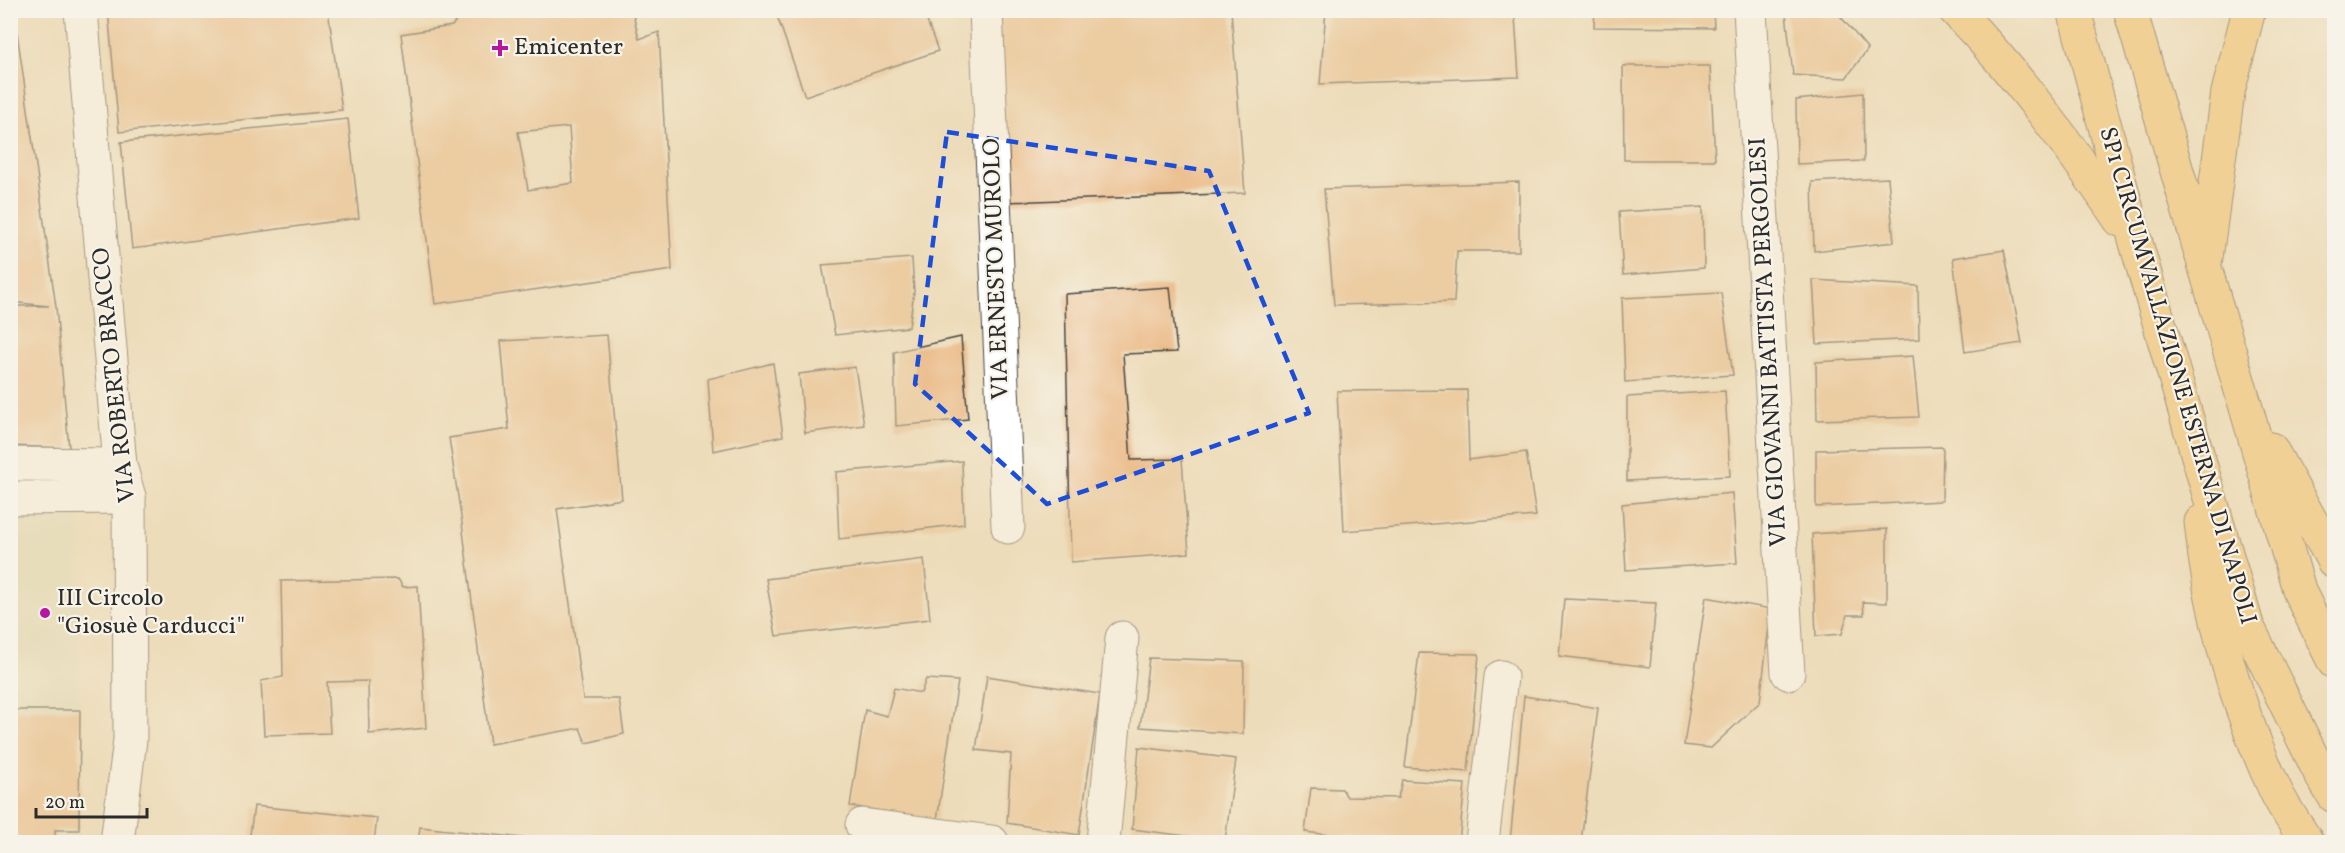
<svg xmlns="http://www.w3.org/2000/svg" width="2345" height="853" font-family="Vollkorn,serif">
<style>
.built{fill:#dfddbb}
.building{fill:#eab883;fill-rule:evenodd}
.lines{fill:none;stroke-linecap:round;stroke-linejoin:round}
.minor-casing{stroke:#484640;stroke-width:35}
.trunk-casing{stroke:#484640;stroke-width:35}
.minor{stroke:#fff;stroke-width:33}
.trunk{stroke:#f5c16b;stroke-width:33}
.marked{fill:none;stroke:#1d4ed8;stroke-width:4.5;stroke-dasharray:12 8;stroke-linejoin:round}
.poi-dot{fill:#b5179e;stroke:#f7f3e8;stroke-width:2}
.labels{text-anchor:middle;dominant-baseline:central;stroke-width:4.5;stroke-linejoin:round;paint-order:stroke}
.poi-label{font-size:24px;fill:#2b2b2b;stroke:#f7f3e8;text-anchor:start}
.street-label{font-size:24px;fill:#2b2b2b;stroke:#f7f3e8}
</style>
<rect width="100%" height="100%" fill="#f7f3e8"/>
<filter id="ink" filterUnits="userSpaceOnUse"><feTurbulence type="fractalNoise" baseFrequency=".0167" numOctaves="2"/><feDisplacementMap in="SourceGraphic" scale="12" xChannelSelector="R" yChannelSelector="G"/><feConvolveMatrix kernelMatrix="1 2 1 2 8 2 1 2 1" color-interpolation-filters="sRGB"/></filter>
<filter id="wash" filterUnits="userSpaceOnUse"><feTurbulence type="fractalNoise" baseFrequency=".008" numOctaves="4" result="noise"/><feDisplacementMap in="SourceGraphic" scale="24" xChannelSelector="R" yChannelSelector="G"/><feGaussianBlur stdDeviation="1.35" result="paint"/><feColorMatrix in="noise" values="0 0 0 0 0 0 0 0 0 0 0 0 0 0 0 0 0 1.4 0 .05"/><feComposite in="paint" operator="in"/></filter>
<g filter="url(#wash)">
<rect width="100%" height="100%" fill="#eddcb9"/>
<path class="built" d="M11,516H80L79,842H11Z"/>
<g id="blocks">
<g class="building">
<path d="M108,10H328L342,110L119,132Z"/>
<path d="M473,10H632L639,39L659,32L672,270L435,304L401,34L452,26L463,11ZM569,127L573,183L528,190L518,132Z"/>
<path d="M775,10H877L879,17L900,10H923L938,51L805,96Z"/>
<path d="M996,10H1231L1245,193L1007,202Z"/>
<path d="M1326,10H1459V14L1515,17L1519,77L1320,84Z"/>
<path d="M1595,10H1713L1714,28L1594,27Z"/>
<path d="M1789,10H1835L1868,49L1846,78L1793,75L1786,13Z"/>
<path d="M10,32H17L56,307L69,448L10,446V306H49L10,302Z"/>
<path d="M1623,66H1710L1715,160H1624Z"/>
<path d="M1863,93L1864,161L1797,164L1796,100Z"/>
<path d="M348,119L359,218L132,249L121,142Z"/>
<path d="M1888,178L1894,242L1814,251L1812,182Z"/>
<path d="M1519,182V251H1457L1454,302L1334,305L1324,189Z"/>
<path d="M1703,207L1704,268L1623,275L1619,212Z"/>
<path d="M2004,250L2022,343L1965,352L1953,258Z"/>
<path d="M912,258L914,292L909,327L835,335L822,265Z"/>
<path d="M1813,280L1918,286L1919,339L1817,344Z"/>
<path d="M1170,287L1177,352L1123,354L1131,460L1182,459L1189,553L1071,562L1065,294Z"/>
<path d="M1721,293L1733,375L1625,382L1622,298Z"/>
<path d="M607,335L622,499L557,509L583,699H619L624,734L586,743L580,728L490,744L462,523L449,438L509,429L501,341Z"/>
<path d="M961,337L968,419L896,426L894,352Z"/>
<path d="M1913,356L1919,417L1817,420L1816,362Z"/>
<path d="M773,363L783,436L713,451L708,379Z"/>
<path d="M855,367L864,425L805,433L799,374Z"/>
<path d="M1467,390L1469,460L1526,452L1536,516L1344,531L1337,391Z"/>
<path d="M1725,391L1730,476L1627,481V397Z"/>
<path d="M1943,447L1942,501L1816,507V450Z"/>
<path d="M962,461L964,524L839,539L836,472Z"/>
<path d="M1732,493L1737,563L1626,570L1622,504Z"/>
<path d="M1887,529V603L1863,602L1864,615H1847L1842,634L1816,636L1812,534Z"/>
<path d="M924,559L930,619L776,636L766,579Z"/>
<path d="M398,579L403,587L418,586L426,728L369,734L368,681L327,682L330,733L264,735L261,681L283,677L281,581Z"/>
<path d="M1706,597L1771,609L1760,702L1711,748L1684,745Z"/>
<path d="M1564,599L1656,603L1650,667L1559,656Z"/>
<path d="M1419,653L1479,654L1468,772L1405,767Z"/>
<path d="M1149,658L1244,661L1243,734L1140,727Z"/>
<path d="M987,676L1100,694L1079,835L1007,823L1011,754L976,750Z"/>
<path d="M926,679L958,681L937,820L850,806L865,710L887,716L894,688L921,693Z"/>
<path d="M1524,696L1598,708L1581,842H1510Z"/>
<path d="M10,710H80L79,830H55V842H10Z"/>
<path d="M1139,747L1236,759L1225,841L1132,829Z"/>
<path d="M1402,780L1465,784L1459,842H1393L1305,832L1311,788L1342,789L1347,797L1398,798Z"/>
<path d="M254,806L377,818L374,842H249Z"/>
<path d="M420,827L551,841V842H418Z"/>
</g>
</g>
</g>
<g filter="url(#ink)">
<use href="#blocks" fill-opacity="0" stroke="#484640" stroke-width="1.5"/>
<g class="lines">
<defs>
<g id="minor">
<path d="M81,10L120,465L129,497L130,740L117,842"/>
<path d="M986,10L1008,527"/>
<path d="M1750,10L1788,673"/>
<path d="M10,464L120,465"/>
<path d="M10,498L129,497"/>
<path d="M862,825L992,842"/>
<path d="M1103,842L1122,638"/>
<path d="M1482,842L1501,677"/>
</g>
<g id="trunk">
<path d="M1955,10C2018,75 2070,146 2120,220"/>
<path d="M2074,10L2136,243L2247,625L2322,777L2334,796"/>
<path d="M2130,10L2300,593L2334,662"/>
<path d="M2206,258L2228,92L2249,10"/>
<path d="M2271,449L2334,562"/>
<path d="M2201,522C2209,612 2236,705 2274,787C2282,806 2296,824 2307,842"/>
</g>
</defs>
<use href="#minor" class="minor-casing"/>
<use href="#trunk" class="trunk-casing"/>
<use href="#minor" class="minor"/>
<use href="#trunk" class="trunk"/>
</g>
</g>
<path d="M0 0H2345V853H0ZM947,132L1209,171L1309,413L1047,504L915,384Z" fill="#eddcb9" fill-opacity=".55" fill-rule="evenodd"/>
<path class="marked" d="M947,132L1209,171L1309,413L1047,504L915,384Z"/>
<g class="poi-dot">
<path d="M497 39h6v6h6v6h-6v6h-6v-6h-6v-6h6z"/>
<circle cx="45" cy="613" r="6"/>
</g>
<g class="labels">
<g class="poi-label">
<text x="514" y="48">Emicenter</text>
<text x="57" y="599">III Circolo<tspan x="57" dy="28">"Giosuè Carducci"</tspan></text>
</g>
<g class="street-label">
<text transform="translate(997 269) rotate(-92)">VIA ERNESTO MUROLO</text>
<text transform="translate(1769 342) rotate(-93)">VIA GIOVANNI BATTISTA PERGOLESI</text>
<text transform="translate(115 375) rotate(-96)">VIA ROBERTO BRACCO</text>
<text transform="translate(2177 376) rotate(74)">SP1 CIRCUMVALLAZIONE ESTERNA DI NAPOLI</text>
</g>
</g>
<rect width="2345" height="853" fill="none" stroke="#f7f3e8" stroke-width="36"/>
<path d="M36 808v9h111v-9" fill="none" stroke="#2b2b2b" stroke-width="3"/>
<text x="45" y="808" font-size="18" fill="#2b2b2b" stroke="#f7f3e8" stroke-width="4.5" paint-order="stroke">20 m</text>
</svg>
